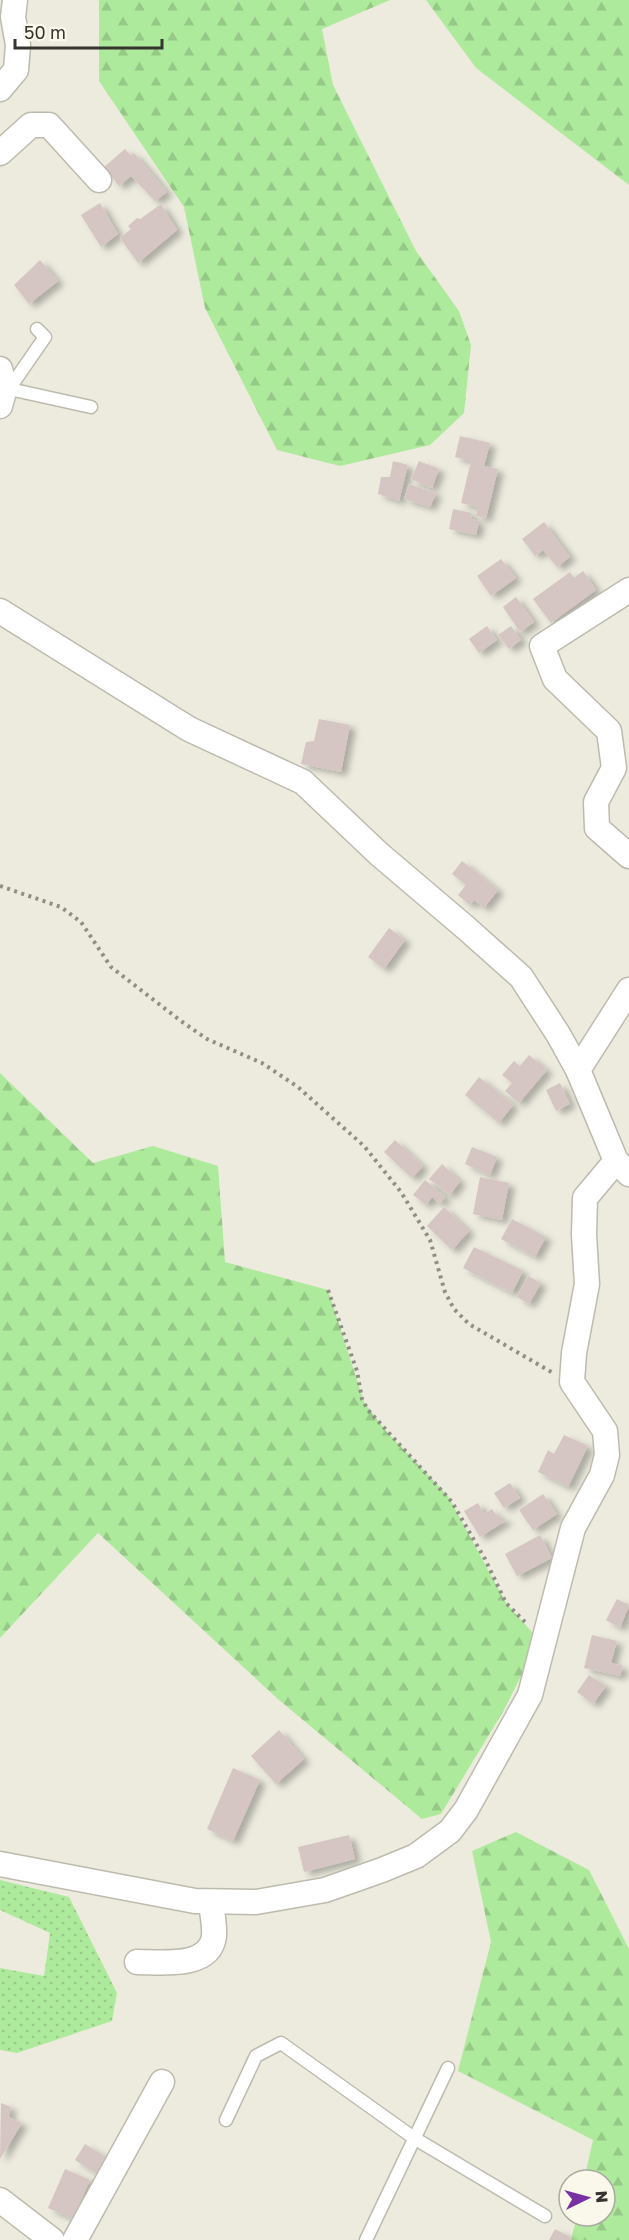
<svg xmlns="http://www.w3.org/2000/svg" width="629" height="2240" font-family="'Golos Text',sans-serif">
<style>
.green{fill:url(#green-dots)}
.forest{fill:url(#forest-firs)}
.building{fill:#d5c5c3;filter:url(#shadow)}
.lines{fill:none;stroke-linecap:round;stroke-linejoin:round}
.lane-casing{stroke:#bdbbae;stroke-width:15}
.street-casing{stroke:#bdbbae;stroke-width:27}
.path{stroke:#908f86;stroke-width:4;stroke-dasharray:3 4.5;stroke-linecap:butt}
.lane{stroke:#fff;stroke-width:12}
.street{stroke:#fff;stroke-width:24}
</style>
<defs>
<pattern id="green-dots" width="8" height="8" patternUnits="userSpaceOnUse" patternTransform="scale(1.5)"><rect width="8" height="8" fill="#aeea9c"/><path d="M2 2h.1M6 6h.1" fill="none" stroke="#96c987" stroke-width="1.8" stroke-linecap="round"/></pattern>
<pattern id="forest-firs" width="22" height="20" patternUnits="userSpaceOnUse" patternTransform="scale(1.5)"><rect width="22" height="20" fill="#aeea9c"/><path d="M5 1l3.5 6h-7zM16 11l3.5 6h-7z" fill="#96c987"/></pattern>
<filter id="shadow"><feDropShadow dx="6" dy="4" stdDeviation="3" flood-color="#0004"/></filter>
</defs>
<rect width="100%" height="100%" fill="#edebde"/>
<path class="green" d="M0,1880L69,1897L117,1993L112,2021L17,2053L0,2050V1968L44,1976L50,1933L0,1910Z"/>
<g class="forest">
<path d="M99,0H390L322,29L333,85L416,251L459,311L471,345L464,413L430,445L340,466L277,450L205,308L184,207L99,81Z"/>
<path d="M426,0H629V185L476,68Z"/>
<path d="M0,1073L93,1163L153,1146L218,1166L225,1262L328,1290L364,1402L385,1430L448,1496L506,1603L539,1640L504,1710L441,1814L422,1819L279,1700L98,1533L0,1638Z"/>
<path d="M516,1832L589,1870L629,1949V2240H571L577,2216H605V2180H584L593,2140L458,2071L491,1942L472,1851Z"/>
</g>
<g class="building">
<path d="M125,149L131,156L134,153L167,192L155,201L131,176L119,186L104,167Z"/>
<path d="M100,203L118,234L101,247L81,215Z"/>
<path d="M161,204L177,230L138,263L120,238L131,229L128,226L137,218L140,219Z"/>
<path d="M40,260L58,281L29,304L14,285Z"/>
<path d="M460,436L490,443L484,466L498,469L486,518L476,516L478,507L461,503L471,461L455,457Z"/>
<path d="M393,461L408,465L399,501L378,494L381,477H390Z"/>
<path d="M419,461L439,469L432,488L411,479Z"/>
<path d="M409,484L436,493L430,507L404,499Z"/>
<path d="M453,509L472,513L471,519L479,521L476,535L449,529Z"/>
<path d="M544,522L570,557L557,567L543,550L535,556L522,539Z"/>
<path d="M501,559L516,578L491,596L477,576Z"/>
<path d="M583,571L596,590L551,623L533,599L570,572L574,578Z"/>
<path d="M516,597L534,622L520,632L503,607Z"/>
<path d="M487,626L497,640L479,653L469,639Z"/>
<path d="M511,626L521,640L509,649L498,635Z"/>
<path d="M319,719L350,725L341,772L301,764L306,742L314,741Z"/>
<path d="M462,861L498,890L484,908L474,900L470,905L458,895L466,885L452,874Z"/>
<path d="M389,928L405,940L384,969L368,957Z"/>
<path d="M529,1055L547,1070L519,1103L505,1091L512,1083L502,1075L514,1061L520,1066Z"/>
<path d="M479,1077L513,1105L499,1123L465,1095Z"/>
<path d="M560,1083L570,1104L556,1111L546,1090Z"/>
<path d="M395,1140L423,1166L412,1178L384,1152Z"/>
<path d="M472,1147L497,1157L490,1175L465,1164Z"/>
<path d="M442,1164L460,1181L450,1195L429,1179Z"/>
<path d="M480,1177L509,1183L502,1220L473,1214Z"/>
<path d="M425,1180L445,1197L440,1204L432,1197L426,1205L413,1195Z"/>
<path d="M444,1207L469,1231L452,1250L427,1226Z"/>
<path d="M512,1219L546,1237L535,1257L501,1239Z"/>
<path d="M474,1247L523,1271L512,1293L463,1268Z"/>
<path d="M528,1276L541,1283L529,1304L517,1297Z"/>
<path d="M564,1435L588,1446L568,1487L538,1472L548,1450L554,1454Z"/>
<path d="M510,1483L520,1498L504,1508L494,1493Z"/>
<path d="M543,1494L557,1514L533,1530L519,1510Z"/>
<path d="M478,1503L484,1514L492,1509L497,1516L507,1520L480,1537L464,1511Z"/>
<path d="M540,1535L552,1558L517,1576L505,1554Z"/>
<path d="M617,1599L629,1605L620,1628L606,1620Z"/>
<path d="M592,1635L617,1641L611,1663L623,1666L620,1676L584,1668Z"/>
<path d="M589,1675L606,1686L593,1704L577,1692Z"/>
<path d="M279,1730L304,1759L276,1784L251,1756Z"/>
<path d="M233,1768L260,1780L233,1841L207,1829Z"/>
<path d="M349,1835L355,1859L304,1872L298,1847Z"/>
<path d="M1,2103L11,2107L8,2117L22,2123L0,2159Z"/>
<path d="M85,2144L107,2158L97,2174L75,2160Z"/>
<path d="M65,2169L90,2180L73,2219L48,2208Z"/>
<path d="M555,2229L572,2238L571,2240H549Z"/>
</g>
<g class="lines">
<defs>
<g id="lane">
<path d="M5,388L91,407"/>
<path d="M9,389L45,337L37,329"/>
<path d="M226,2120L256,2056L281,2043L414,2138L545,2216"/>
<path d="M366,2240L448,2068"/>
</g>
<g id="street">
<path d="M0,89L16,70L18,45L13,17L15,0"/>
<path d="M0,153L31,125H49L99,180"/>
<path d="M0,369L5,388L0,406"/>
<path d="M629,590L542,646L555,679L609,731L614,768L596,802L597,828L629,856"/>
<path d="M0,611L189,729L303,782L379,854L466,928L521,977L558,1034L578,1070L616,1161L629,1174"/>
<path d="M578,1070L629,990"/>
<path d="M0,1864L195,1901L256,1902L325,1890L382,1870L416,1856L450,1831L466,1810L530,1695L573,1528L602,1475L607,1455L605,1431L572,1382L574,1353L587,1284L584,1235L585,1198L616,1161"/>
<path d="M137,1962C161,1962 210,1969 214,1936C215,1926 212,1913 211,1903"/>
<path d="M0,2200L52,2240"/>
<path d="M75,2240L162,2082"/>
</g>
</defs>
<use href="#lane" class="lane-casing"/>
<use href="#street" class="street-casing"/>
<g class="path">
<path d="M0,886L61,907L81,922L111,967L181,1021L207,1039L262,1063L298,1087L364,1146L401,1192L430,1240L445,1292L454,1309L469,1324L553,1373"/>
<path d="M328,1290L357,1371L362,1399L368,1410L452,1502L485,1559L506,1603L528,1625"/>
</g>
<use href="#lane" class="lane"/>
<use href="#street" class="street"/>
</g>
<g transform="translate(587 2198) rotate(85)"><circle r="28" fill="#faf8eb" stroke="#abaaa0" stroke-width="1.5"/>
<path d="M0-4.5L10 22L0 15L-10 22Z" fill="#7731a4"/>
<text y="-9" font-size="16" font-weight="bold" text-anchor="middle" fill="#35342f">N</text>
</g>
<path d="M15 39v9h147v-9" fill="none" stroke="#35342f" stroke-width="3"/>
<text x="24" y="39" font-size="18" fill="#35342f" stroke="#faf8eb" stroke-width="4.5" paint-order="stroke">50 m</text>
</svg>
